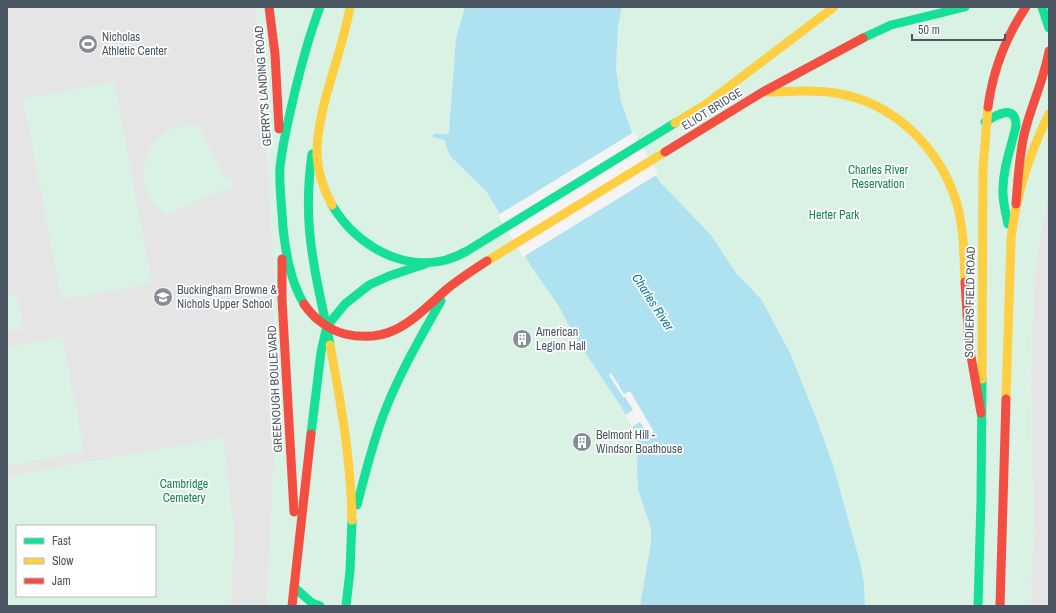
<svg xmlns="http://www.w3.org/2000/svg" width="1056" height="613" font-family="'Archivo Narrow',sans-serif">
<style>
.education{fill:#e6e5e6}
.green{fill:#d9f2e3;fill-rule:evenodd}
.water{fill:#aee2f0}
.pier{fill:#f4f4f4}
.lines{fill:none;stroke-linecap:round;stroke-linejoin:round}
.fast{stroke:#16e098;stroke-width:9}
.slow{stroke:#ffcf43;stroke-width:9}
.jam{stroke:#f24e42;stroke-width:9}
.labels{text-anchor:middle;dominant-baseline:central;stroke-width:3.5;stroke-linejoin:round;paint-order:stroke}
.poi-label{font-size:12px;fill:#4a5661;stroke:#fff;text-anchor:start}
.street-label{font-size:12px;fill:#4a5661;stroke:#fff}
.park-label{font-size:12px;fill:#17864f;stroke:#fff}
.water-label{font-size:13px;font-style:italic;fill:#0c7c9b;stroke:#fff}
</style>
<rect width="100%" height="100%" fill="#f4f4f4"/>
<g class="education">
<path d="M7,7H256L263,72L274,272L275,359L277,404L267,606H230L234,529L92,461L7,477Z"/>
<path d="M1049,184V606H1030L1033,535L1031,377L1032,327L1036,260Z"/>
</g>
<g class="green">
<path d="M256,7H465L456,38L449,131L448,134H444L441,138L447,144L450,156L486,191L525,256L558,305L580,345L620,405L635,432L638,443L637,469L638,490L651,528V542L640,606H267L277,404L275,359L274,272L263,72Z"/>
<path d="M622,7H1049V184L1036,260L1032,327L1031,377L1033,535L1030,606H865L864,584L833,465L818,423L761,299L736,273L711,235L660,182L642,153L632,133L621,101L616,69L618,25Z"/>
<path d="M114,82L152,283L62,300L23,99Z"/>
<path d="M198,124L224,177L229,178L232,181V188L226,192L220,190L166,215C162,211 158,208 154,204C136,183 143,144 168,131C178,126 187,125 198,124Z"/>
<path d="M16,294L24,329L7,332V296Z"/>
<path d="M62,337L84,451L7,466V348Z"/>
<path d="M223,438L234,529L230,606H7V477L92,461ZM17,526H155V596H17Z"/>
</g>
<path class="water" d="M465,7H622L618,25L616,69L621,101L632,133L642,153L660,182L711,235L736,273L761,299L790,353L818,423L833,465L861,566L864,583L865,606H640L651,542V528L638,490L637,469L638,443L635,432L620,405L580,345L558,305L531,266L486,191L450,156L444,140L433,137V134H448L449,131L456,38Z"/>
<g class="pier">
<path d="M634,132L658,174L523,257L498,215Z"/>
<path d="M611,373L624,394L630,391L654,432L648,435L640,422L632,427L625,415L633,410L625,397H623L609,375Z"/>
</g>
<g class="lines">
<g class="fast">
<path d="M1042,7L1049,28"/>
<path d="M863,38L891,25L965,7"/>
<path d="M985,122C996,115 1016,103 1016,126C1011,148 1002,171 1003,193C1003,203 1006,214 1008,224"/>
<path d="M312,154C307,189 307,223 313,258C317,287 325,316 330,345"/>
<path d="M332,205C359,251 417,280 467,251L675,123"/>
<path d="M304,304C290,280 286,254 283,228C282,208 279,187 280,167C282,149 286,130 290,113C298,77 307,41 320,7"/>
<path d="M311,434L321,352L327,326L345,304L369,285L389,276L425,264"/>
<path d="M357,505C365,475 372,445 383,416C398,376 420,338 441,301"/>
<path d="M294,587L312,603L320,606"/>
<path d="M346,606L350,571L352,520"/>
<path d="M978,606L981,500L982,379"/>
</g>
<g class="slow">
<path d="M765,92C788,92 812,89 835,93C894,102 940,148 957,204C964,229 964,256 965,282"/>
<path d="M675,123L706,104L834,7"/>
<path d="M332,205C324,190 318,173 317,156C316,109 342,55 350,7"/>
<path d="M487,261L665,152"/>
<path d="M330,345C341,403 351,461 352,520"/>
<path d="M982,379L983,168L988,107"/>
<path d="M1006,399L1011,239C1016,195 1029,154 1049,114"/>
</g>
<g class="jam">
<path d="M269,7L275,54L279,129"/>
<path d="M988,107C993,70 1005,38 1026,7"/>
<path d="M665,152L761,93L863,38"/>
<path d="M1016,204C1018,180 1019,154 1025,131C1032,104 1044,79 1049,51"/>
<path d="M282,259V299L294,512"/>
<path d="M965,282L969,345L981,413"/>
<path d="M304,304C313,318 329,330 345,334C393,345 415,317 447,289C459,279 473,270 487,261"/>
<path d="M292,606L311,434"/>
<path d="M1000,606L1006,399"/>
</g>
</g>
<defs>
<symbol id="stadium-disc" viewBox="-11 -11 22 22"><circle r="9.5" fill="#868d94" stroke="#fff"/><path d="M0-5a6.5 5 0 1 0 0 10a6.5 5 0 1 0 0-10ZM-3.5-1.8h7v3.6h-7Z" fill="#fff"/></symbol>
<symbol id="school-disc" viewBox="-11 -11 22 22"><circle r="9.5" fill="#868d94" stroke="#fff"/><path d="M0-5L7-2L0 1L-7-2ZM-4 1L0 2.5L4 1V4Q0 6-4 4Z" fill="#fff"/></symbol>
<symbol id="building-disc" viewBox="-11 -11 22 22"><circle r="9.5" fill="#868d94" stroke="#fff"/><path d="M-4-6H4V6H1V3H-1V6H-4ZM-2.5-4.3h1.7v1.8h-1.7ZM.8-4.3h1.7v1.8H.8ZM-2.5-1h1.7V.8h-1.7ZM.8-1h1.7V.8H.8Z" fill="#fff"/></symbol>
</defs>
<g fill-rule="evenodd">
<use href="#stadium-disc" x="77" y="33" width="22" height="22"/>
<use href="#school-disc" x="152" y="286" width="22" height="22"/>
<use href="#building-disc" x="511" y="328" width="22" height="22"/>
<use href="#building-disc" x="571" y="431" width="22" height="22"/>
</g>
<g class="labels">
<g class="poi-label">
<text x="102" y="37">Nicholas<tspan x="102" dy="14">Athletic Center</tspan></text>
<text x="177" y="290">Buckingham Browne &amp;<tspan x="177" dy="14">Nichols Upper School</tspan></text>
<text x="536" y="332">American<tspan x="536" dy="14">Legion Hall</tspan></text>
<text x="596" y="435">Belmont Hill -<tspan x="596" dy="14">Windsor Boathouse</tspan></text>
</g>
<g class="street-label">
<text transform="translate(263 86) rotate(-94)">GERRY'S LANDING ROAD</text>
<text transform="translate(712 109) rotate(-32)">ELIOT BRIDGE</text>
<text transform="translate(970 302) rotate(-89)">SOLDIERS FIELD ROAD</text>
<text transform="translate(275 389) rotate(-93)">GREENOUGH BOULEVARD</text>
</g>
<g class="park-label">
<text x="878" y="170">Charles River<tspan x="878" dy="14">Reservation</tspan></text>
<text x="834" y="215">Herter Park</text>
<text x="184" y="484">Cambridge<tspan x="184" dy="14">Cemetery</tspan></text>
</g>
<g class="water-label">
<text transform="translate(653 302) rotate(57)">Charles River</text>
</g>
</g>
<rect width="1056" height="613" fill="none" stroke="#4a5661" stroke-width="16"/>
<rect x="16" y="525" width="140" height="72" fill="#ffffff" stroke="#b7bbc0"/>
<rect x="24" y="538" width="20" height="6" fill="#16e098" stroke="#b7bbc0"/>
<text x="52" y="545" font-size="12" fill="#4a5661">Fast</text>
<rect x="24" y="558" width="20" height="6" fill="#ffcf43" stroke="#b7bbc0"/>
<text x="52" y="565" font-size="12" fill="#4a5661">Slow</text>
<rect x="24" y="578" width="20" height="6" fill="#f24e42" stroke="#b7bbc0"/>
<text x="52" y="585" font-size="12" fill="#4a5661">Jam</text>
<path d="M912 34v6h93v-6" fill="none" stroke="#4a5661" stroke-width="2"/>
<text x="918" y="34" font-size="12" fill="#4a5661" stroke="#ffffff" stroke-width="3" paint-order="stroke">50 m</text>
</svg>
